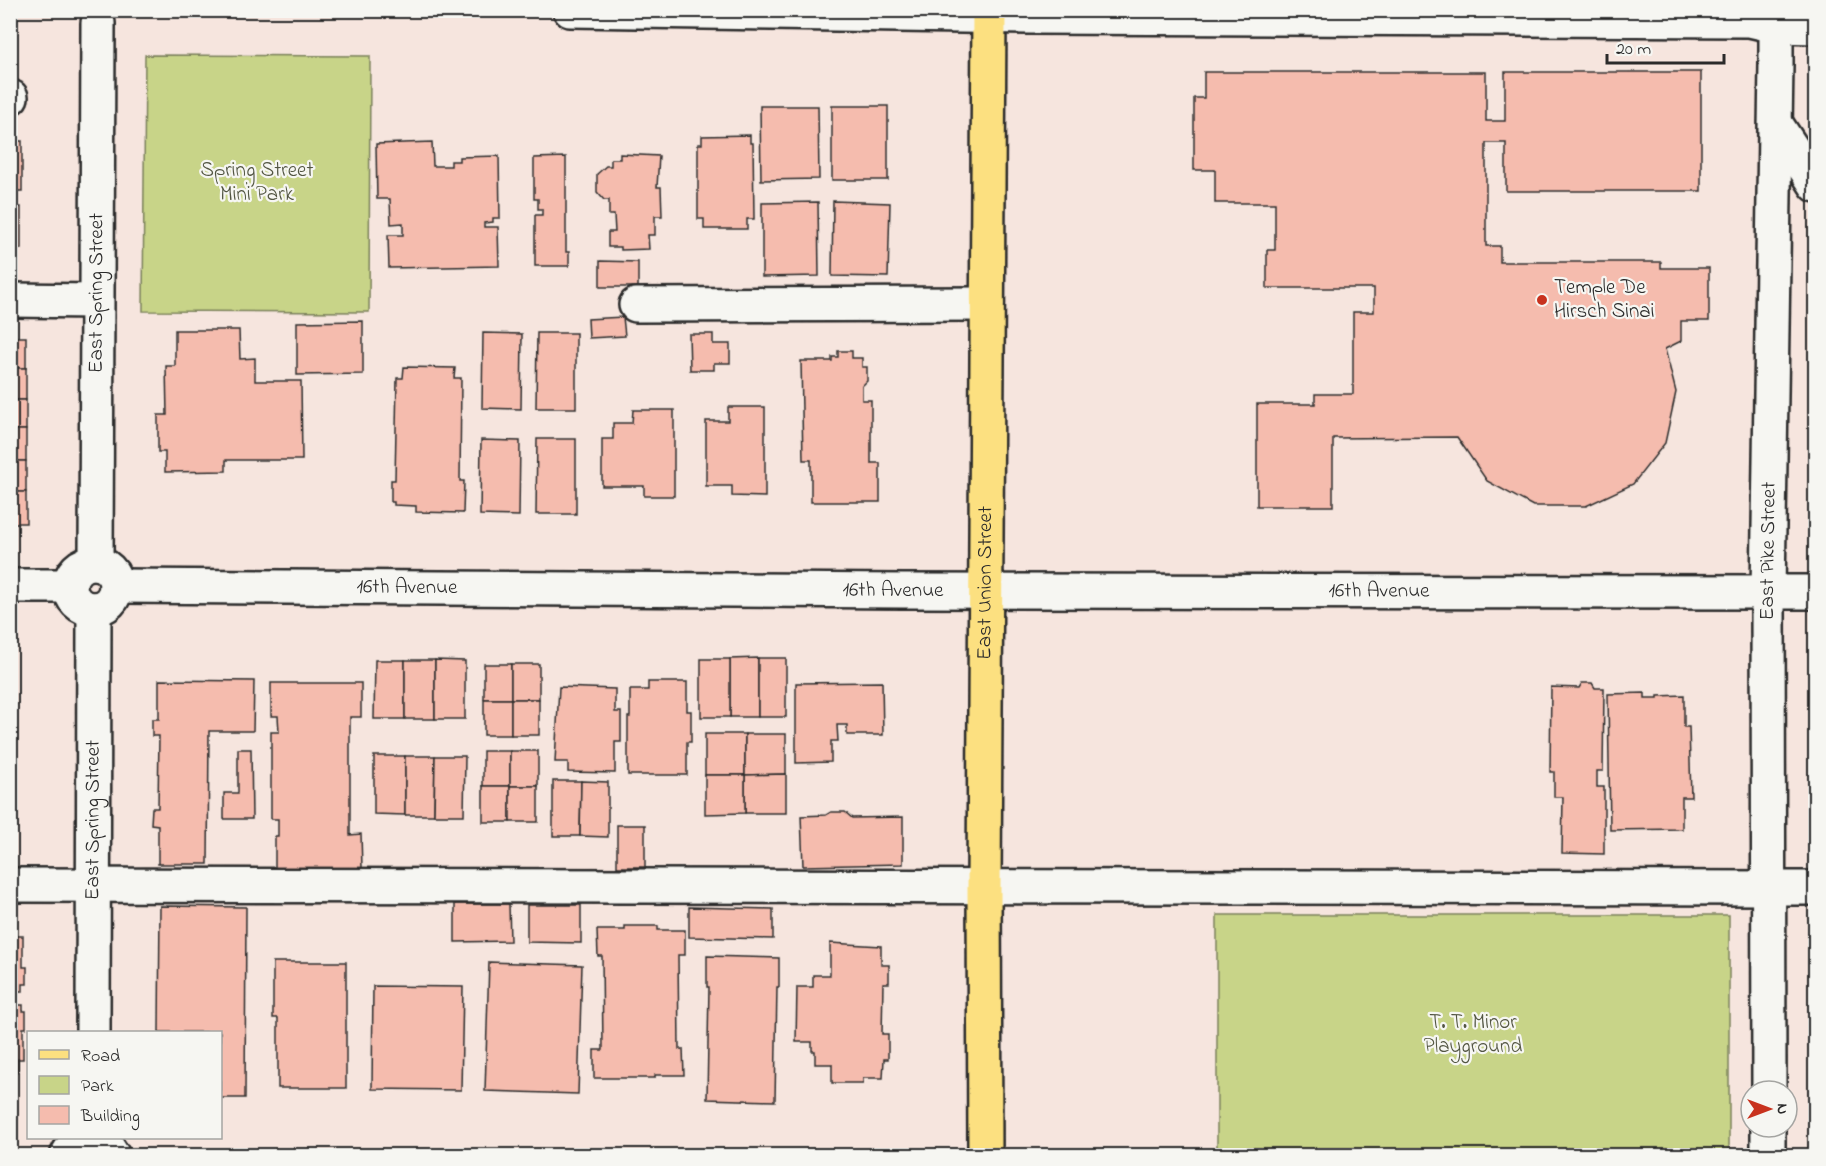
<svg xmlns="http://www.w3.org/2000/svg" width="1826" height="1166" font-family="'Indie Flower',sans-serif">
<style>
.green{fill:#c8d488;stroke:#7a805a;stroke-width:1.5}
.building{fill:#f5bcae;stroke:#2b2b2b;stroke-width:1.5}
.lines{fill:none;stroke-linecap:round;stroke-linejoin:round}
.minor-casing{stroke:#2b2b2b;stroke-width:38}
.major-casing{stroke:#2b2b2b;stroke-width:38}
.minor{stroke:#f6f6f2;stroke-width:33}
.major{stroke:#fce080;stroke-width:33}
.poi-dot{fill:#c8321e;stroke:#f6f6f2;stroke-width:2}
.labels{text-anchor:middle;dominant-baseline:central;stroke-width:4.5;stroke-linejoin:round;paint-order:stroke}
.park-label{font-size:21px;fill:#525542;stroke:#f6f6f2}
.poi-label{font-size:21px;fill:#2b2b2b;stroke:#f6f6f2;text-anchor:start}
.street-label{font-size:21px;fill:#2b2b2b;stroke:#f6f6f2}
</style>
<rect width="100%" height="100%" fill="#f6e5de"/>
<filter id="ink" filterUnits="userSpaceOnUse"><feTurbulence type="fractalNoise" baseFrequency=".0167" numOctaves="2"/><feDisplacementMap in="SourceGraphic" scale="12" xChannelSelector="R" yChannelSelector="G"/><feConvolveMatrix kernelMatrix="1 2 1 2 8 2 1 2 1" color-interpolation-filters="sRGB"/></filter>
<g filter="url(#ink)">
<g class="green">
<path d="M145,55L370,56L369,312L143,311Z"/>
<rect x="1217" y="915" width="512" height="240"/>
</g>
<g class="building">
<path d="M1204,72H1486V121H1505V72H1701V191H1506V143H1486V246H1500V262H1661V268H1709V321H1681V341L1665,349L1676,392L1665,443L1633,484L1586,506H1533L1487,481L1457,437L1333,438V506H1257V404H1315V394H1353V312H1374V288H1267V250H1275V203H1215V170H1194V98H1204Z"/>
<path d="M760,106H818L819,179L761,180Z"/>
<rect x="832" y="106" width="56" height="74"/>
<path d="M750,135V143H753L754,219H747V229H704V219H698V144H702V136Z"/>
<path d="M10,141H22V191H11V207H21V249H10Z"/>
<path d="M432,142L433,166H451V161H459V157L499,156L500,218H493V222L484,223V227H498L499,266L389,268L388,235H403V223L391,224L390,199H377L376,144Z"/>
<path d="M620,154L659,156L657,187H661L662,216H655V235H648L649,249L621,250V247H608V232H615L614,215H609V200H604L597,192V174L606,166H611V159H620Z"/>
<path d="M566,157V252H569V266H535V215H542V209H538V199H534V158Z"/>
<path d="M833,201L890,203L888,277L832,276Z"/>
<path d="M818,202L819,276L762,277V203Z"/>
<path d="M600,261L638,262V287H600Z"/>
<path d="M623,317L625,336L589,338L588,319Z"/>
<path d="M363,321V374L297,375V322Z"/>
<path d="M175,330H239L240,359L255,358V381H301L302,460H226V471L165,472V452H158V415H167L166,366H175Z"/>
<path d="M483,333L522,334L521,409L482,408Z"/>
<path d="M537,333H576V408H536Z"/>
<path d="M689,334H713V344H730V363H714V370H690Z"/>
<rect x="10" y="337" width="16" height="31"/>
<path d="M838,351H852V358H862V367H867V381L862,386V400H871V463H880V502H811V460H803L801,361H832V357H838Z"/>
<path d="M404,367L455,368L454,378H461L460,481H464L463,513L416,512V506L394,505V502H391V480H395L397,378H403Z"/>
<rect x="10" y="368" width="16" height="32"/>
<rect x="10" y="400" width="16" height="30"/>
<path d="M728,407H765V497L732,496V486H706V421H728Z"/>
<path d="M633,410H674V496H644V486H602V439H613V423H632Z"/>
<rect x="10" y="430" width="16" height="31"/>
<path d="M537,439H576V514H536Z"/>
<path d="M481,440L520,441L519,516L480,515Z"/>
<rect x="10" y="461" width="16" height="31"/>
<rect x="10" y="492" width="16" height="31"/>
<path d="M758,658V717H730V659Z"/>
<rect x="758" y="658" width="28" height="59"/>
<rect x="701" y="659" width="29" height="58"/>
<path d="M375,660H405V719H374Z"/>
<rect x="405" y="660" width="30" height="59"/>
<path d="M435,660L465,661V719H435Z"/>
<rect x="484" y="664" width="27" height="35"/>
<rect x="511" y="664" width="28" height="35"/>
<path d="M159,680L254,681L253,731H209L208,864H158V825L151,824L152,808H158L159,736H152V719H159Z"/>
<path d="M648,682H687V711H691V742H687V775H628V717H630V690H648Z"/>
<path d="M882,682L883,735H847V725H837L838,741H831V762L796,763V683Z"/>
<path d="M271,683H361V717H350V835L361,834L362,868H275V836H278V819H271V732H279L278,716H271Z"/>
<path d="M1582,683H1592L1595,688H1604L1603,771H1597V787H1604V854L1562,853L1563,797H1554V772H1550L1551,687L1579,688Z"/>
<path d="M559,687L615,689V712H621V742H615V773L568,772V762H555Z"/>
<path d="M1645,693V698H1658V696L1684,695V727H1689L1691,797H1682V829L1610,830L1608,694Z"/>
<rect x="484" y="699" width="27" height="36"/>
<rect x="511" y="699" width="28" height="36"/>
<rect x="705" y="734" width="40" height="41"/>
<path d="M745,734H786V774L745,775Z"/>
<path d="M238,749H251L252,819H224V793H238Z"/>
<rect x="483" y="751" width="27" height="35"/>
<rect x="510" y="751" width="28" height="35"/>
<path d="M374,756H405V815L374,814Z"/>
<path d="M405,756H435L434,815H405Z"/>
<path d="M435,756H465L464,815H434Z"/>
<path d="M786,774V813H745V775Z"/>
<path d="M705,775H745V813L705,814Z"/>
<path d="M553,781H581L580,836H553Z"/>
<path d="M581,781L608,782V837L580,836Z"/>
<rect x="483" y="786" width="27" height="36"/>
<rect x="510" y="786" width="28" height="36"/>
<path d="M831,812H845L852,818L903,817V864L803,866L801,816L826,815Z"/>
<rect x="617" y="825" width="28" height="42"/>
<path d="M455,904H509L510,941L455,942Z"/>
<path d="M527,905H581V943L527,942Z"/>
<path d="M160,906L246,907L245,1098H220V1032H159Z"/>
<path d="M689,907L773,909V939L689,937Z"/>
<path d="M625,926H658V930H685V955H678L679,1049H683L684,1075H655V1078H594V1050H603L602,956H598L597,930H625Z"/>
<path d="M10,936H23V967H27V984H23V991H15V1005H23V1011H26V1028H23V1059H18V1070L10,1083Z"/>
<path d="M830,943L881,946V965H889V983H883L882,1034H888V1059H884L883,1078H863V1083H832V1064H815V1051H812V1042H796L797,987H813V975H830Z"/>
<path d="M707,956L779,958V987H777L775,1101L707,1099L709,987H707Z"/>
<path d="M273,962H346V1088H278V1018H273Z"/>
<path d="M489,962L582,965L578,1094L485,1091Z"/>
<path d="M373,986L463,987L461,1090L372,1089Z"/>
</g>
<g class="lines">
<defs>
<g id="minor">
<path d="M570,10L1029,17L1749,20L1776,26L1816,27"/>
<path d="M10,97H11"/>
<path d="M1776,124L1816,185"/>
<path d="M10,300L96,301"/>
<path d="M636,305L987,304"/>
<circle cx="93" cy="586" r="23"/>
<path id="s1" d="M96,563L98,23"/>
<path d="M10,586H70"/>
<path id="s2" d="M116,586L903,591L1816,592"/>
<path d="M10,885L1816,888"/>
<path id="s3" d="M93,1032L94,609"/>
<path id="s4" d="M1769,1091L1768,592L1776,64V26L1773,10"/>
<path d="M67,1156C75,1139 88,1135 104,1142L113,1156"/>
<path d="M1768,1156V1127"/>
</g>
<g id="major">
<path id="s5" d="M985,1156L984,887L989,10"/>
</g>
</defs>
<use href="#minor" class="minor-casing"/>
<use href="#major" class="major-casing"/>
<use href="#minor" class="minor"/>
<use href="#major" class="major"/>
</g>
</g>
<circle class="poi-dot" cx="1542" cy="300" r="6"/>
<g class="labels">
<g class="park-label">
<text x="257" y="171">Spring Street<tspan x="257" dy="24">Mini Park</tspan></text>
<text x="1473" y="1023">T. T. Minor<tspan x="1473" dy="24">Playground</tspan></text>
</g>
<g class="poi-label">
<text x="1554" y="288">Temple De<tspan x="1554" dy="24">Hirsch Sinai</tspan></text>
</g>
<g class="street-label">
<text stroke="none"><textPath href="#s1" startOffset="270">East Spring Street</textPath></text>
<text stroke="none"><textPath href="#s4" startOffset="540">East Pike Street</textPath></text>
<text stroke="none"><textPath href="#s5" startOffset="573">East Union Street</textPath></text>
<text stroke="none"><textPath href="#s2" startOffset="291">16th Avenue</textPath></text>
<text stroke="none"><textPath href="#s2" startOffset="777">16th Avenue</textPath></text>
<text stroke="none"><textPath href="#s2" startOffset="1263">16th Avenue</textPath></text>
<text stroke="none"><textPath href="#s3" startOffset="212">East Spring Street</textPath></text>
</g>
</g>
<rect width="1826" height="1166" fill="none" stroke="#f6f6f2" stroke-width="36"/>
<rect x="18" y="18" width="1790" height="1130" fill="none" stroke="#2b2b2b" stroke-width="2" filter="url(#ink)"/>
<rect x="27" y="1031" width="195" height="108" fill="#f6f6f2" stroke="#a5a5a2" stroke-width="1.5"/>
<rect x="39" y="1050" width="30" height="9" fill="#fce080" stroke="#a5a5a2" stroke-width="1.5"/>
<text x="81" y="1061" font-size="18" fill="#2b2b2b">Road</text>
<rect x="39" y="1076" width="30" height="18" fill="#c8d488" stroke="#a5a5a2" stroke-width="1.5"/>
<text x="81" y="1091" font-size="18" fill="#2b2b2b">Park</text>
<rect x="39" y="1106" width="30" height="18" fill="#f5bcae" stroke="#a5a5a2" stroke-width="1.5"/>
<text x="81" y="1121" font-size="18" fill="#2b2b2b">Building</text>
<g transform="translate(1769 1109) rotate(90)"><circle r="28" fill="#f6f6f2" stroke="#a5a5a2" stroke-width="1.5"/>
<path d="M0-4.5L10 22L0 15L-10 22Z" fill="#c8321e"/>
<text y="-9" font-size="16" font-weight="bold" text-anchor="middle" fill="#2b2b2b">N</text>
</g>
<path d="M1607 54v9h117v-9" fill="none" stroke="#2b2b2b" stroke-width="3"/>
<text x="1616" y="54" font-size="18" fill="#2b2b2b" stroke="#f6f6f2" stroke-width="4.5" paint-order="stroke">20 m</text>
</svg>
